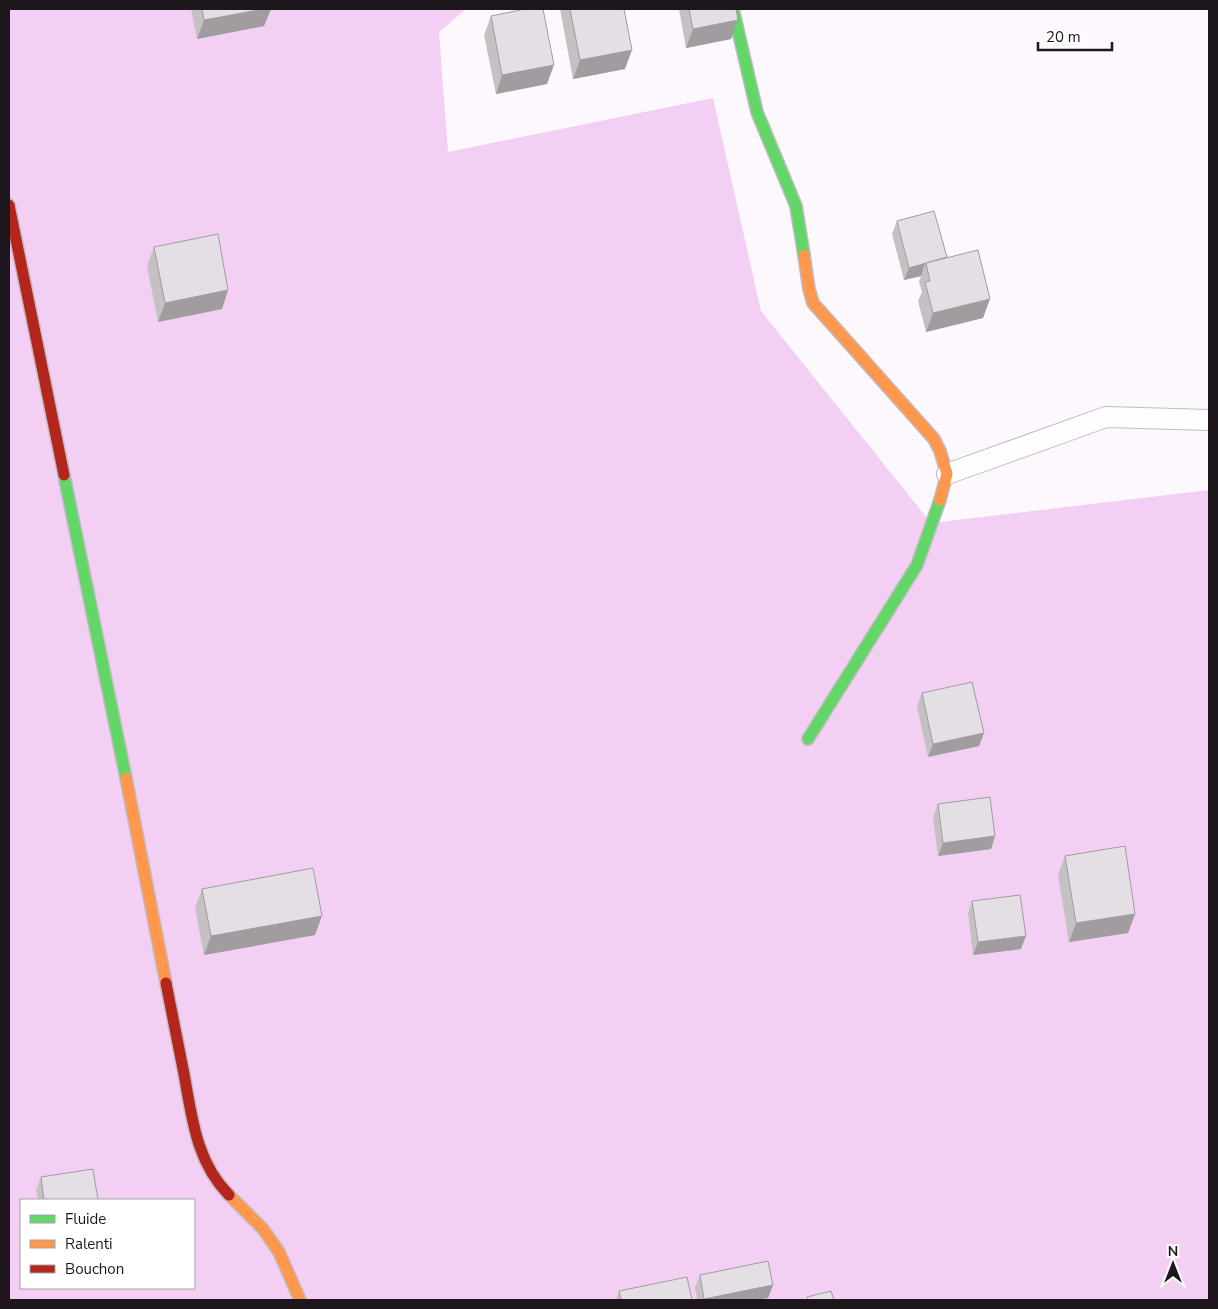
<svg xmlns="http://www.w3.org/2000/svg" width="1218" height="1309" font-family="'Nunito Sans',sans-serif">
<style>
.forest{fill:#f3d0f3;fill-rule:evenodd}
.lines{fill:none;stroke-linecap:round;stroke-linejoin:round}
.street-casing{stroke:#c2bcc2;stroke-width:22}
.fast-casing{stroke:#c2bcc2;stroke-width:14}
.slow-casing{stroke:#c2bcc2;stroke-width:14}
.jam-casing{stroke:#c2bcc2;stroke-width:14}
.street{stroke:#fffeff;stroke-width:20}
.fast{stroke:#63d668;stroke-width:11}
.slow{stroke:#ff974d;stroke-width:11}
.jam{stroke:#b3261e;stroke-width:11}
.wall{fill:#c4c0c4}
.shaded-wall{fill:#a09ca0}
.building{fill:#e4dfe4;stroke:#a09ca0}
</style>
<rect width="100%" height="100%" fill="#fdf8fd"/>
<path class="forest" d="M9,9H466L439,32L448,152L713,98L761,311L931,523L1209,490V1300H9ZM21,1200H194V1288H21Z"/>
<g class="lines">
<defs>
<path id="street" d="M947,474L1106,417L1209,420"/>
<g id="fast">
<path d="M733,9L757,112L796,206L804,255"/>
<path d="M64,475L126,778"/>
<path d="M808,739L917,565L940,500"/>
</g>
<g id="slow">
<path d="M804,255L809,289L813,303L934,439L940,451L947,474L940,500"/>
<path d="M126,778L166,983"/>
<path d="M229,1195L263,1229L279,1252L300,1300"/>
</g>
<g id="jam">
<path d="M9,205L64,475"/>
<path d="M166,983C172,1013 178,1044 184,1074C192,1117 196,1162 229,1195"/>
</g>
</defs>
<use href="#street" class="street-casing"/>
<use href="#fast" class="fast-casing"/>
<use href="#slow" class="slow-casing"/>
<use href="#jam" class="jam-casing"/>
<use href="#street" class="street"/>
<use href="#fast" class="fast"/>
<use href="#slow" class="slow"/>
<use href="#jam" class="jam"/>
</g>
<g class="wall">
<path d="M191,9H271L264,26L197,39Z"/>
<path d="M560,9H624L625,69L573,79Z"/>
<path d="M679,9H736L731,39L686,48Z"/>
<path d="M491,16L547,84L496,94L484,35Z"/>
<path d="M897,221L947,257L983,318L926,332L918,301L922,292L919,282L921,276L904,280L892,234Z"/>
<path d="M154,247L228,290L222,309L158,322L147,266Z"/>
<path d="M922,693L984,733L979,746L928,757L917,706Z"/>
<path d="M938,804L995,836L991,849L938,856L933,817Z"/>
<path d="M1065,856L1135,914L1128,933L1069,942L1058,875Z"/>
<path d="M202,889L315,935L204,955L195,908Z"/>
<path d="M972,901L1021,949L973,955L968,913Z"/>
<path d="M41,1177L98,1200H38L36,1190Z"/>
<path d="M700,1275L773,1285L768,1298L757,1300H697L695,1287Z"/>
<path d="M619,1291L692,1300H616Z"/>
</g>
<g class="shaded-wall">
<path d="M264,9H271L264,26L197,39L204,20Z"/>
<path d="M738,20L731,39L686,48L693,29Z"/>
<path d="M632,50L625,69L573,79L580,60Z"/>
<path d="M554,65L547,84L496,94L502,75Z"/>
<path d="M925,263L921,276L904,280L909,268Z"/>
<path d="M228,290L222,309L158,322L165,303Z"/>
<path d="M990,299L983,318L926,332L933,313Z"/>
<path d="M984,733L979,746L928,757L933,744Z"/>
<path d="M995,836L991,849L938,856L943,843Z"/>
<path d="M1135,914L1128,933L1069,942L1076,923Z"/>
<path d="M322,916L315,935L204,955L211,936Z"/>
<path d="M1026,936L1021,949L973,955L978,942Z"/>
<path d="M773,1285L768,1298L757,1300H704V1299Z"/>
</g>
<g class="building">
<path d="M202,9H264L204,20Z"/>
<path d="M525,9H543L554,65L502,75L491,16Z"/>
<path d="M570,9H624L632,50L580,60Z"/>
<path d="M689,9H736L738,20L693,29Z"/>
<path d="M934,211L947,257L909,268L897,221Z"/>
<path d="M218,234L228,290L165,303L154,247Z"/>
<path d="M978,250L990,299L933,313L925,282L930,281L926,263Z"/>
<path d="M972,682L984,733L933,744L922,693Z"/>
<path d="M990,797L995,836L943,843L938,804Z"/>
<path d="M1125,846L1135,914L1076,923L1065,856Z"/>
<path d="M313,868L322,916L211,936L202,889Z"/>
<path d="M1020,895L1026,936L978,942L972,901Z"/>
<path d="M93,1169L98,1200H44L41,1177Z"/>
<path d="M768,1261L773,1285L704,1299L700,1275Z"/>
<path d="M687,1277L692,1300H621L619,1291Z"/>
<path d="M831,1291L834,1300H808L807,1297Z"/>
</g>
<rect width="1218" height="1309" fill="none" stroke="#1d171d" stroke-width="20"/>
<rect x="20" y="1199" width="175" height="90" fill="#ffffff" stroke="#a5a2a5"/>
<rect x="30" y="1215" width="25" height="8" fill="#63d668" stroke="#a5a2a5"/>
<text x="65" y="1224" font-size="15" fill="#1d171d">Fluide</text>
<rect x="30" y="1240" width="25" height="8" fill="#ff974d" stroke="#a5a2a5"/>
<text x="65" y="1249" font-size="15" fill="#1d171d">Ralenti</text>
<rect x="30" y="1265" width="25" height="8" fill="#b3261e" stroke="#a5a2a5"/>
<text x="65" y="1274" font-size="15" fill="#1d171d">Bouchon</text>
<g transform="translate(1173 1264)" stroke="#ffffff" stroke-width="4" paint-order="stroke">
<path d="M0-4L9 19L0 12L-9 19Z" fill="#1d171d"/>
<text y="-8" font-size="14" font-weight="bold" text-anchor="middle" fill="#1d171d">N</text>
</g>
<path d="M1038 42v8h74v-8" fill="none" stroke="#1d171d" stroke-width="2.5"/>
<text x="1046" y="42" font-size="15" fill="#1d171d" stroke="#ffffff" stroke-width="4" paint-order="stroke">20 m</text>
</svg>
